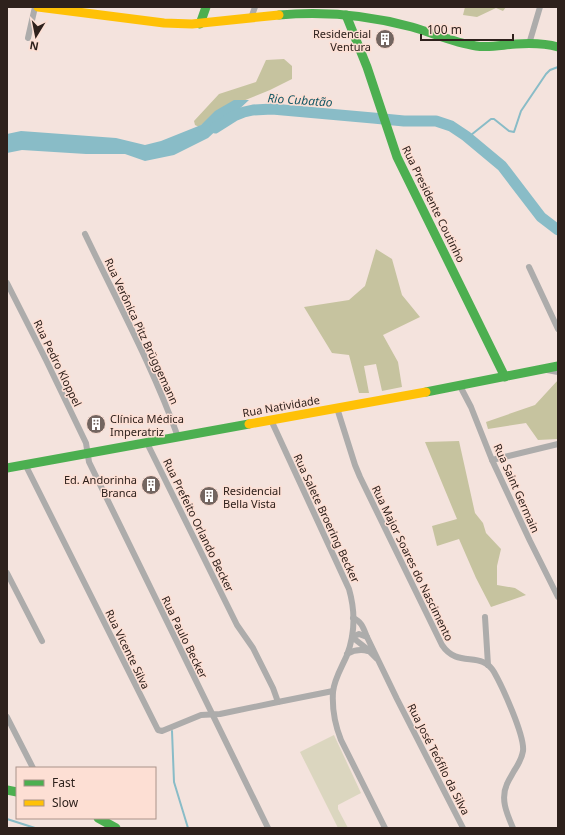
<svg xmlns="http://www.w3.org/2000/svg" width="565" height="835" font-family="'Noto Sans',sans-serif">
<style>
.green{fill:#dbd6bf}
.forest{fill:#c6c39f}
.water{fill:#89bcc7}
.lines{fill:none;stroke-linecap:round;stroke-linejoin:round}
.stream{stroke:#89bcc7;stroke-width:2}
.river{stroke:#89bcc7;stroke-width:11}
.street{stroke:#adacab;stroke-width:6}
.fast{stroke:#4caf50;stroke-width:9}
.slow{stroke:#ffc107;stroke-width:9}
.labels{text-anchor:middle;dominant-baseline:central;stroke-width:3;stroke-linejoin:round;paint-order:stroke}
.poi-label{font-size:11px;fill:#2e211c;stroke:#fddfd4;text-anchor:end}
.street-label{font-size:11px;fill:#2e211c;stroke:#fddfd4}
.water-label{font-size:12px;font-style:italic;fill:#145865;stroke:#fddfd4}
</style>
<rect width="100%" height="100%" fill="#f4e3dd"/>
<path class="green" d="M334,735L361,793L338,805V809L348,828H338L300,752Z"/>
<g class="forest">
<path d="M465,7H506L503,11L496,8L477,17L463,15Z"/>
<path d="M284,59L292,66V79L270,90L218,111L199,127L195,125L194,121L219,94L256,82L266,60Z"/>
<path d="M376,249L392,259L402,295L420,317L383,335L398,362L402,387L382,391L376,364L364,366L369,393H359L349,355L332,353L304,307L349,300L365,286Z"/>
<path d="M558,380V439L538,440L526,423L488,429L486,422L535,405Z"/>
<path d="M459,441L475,513L483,523L486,533L501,549L497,566V585L515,588L526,595L491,607L476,578L459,539L437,546L432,526L457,519L425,442Z"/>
</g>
<path class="water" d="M234,100H249L208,138L174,155L145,161L125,154H86L22,150L7,153V134L21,131L116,138L145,145L161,141L201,125L215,111Z"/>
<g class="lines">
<g class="stream">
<path d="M466,136L471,135L491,119H494L509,131L514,132L521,111L546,74L550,70L558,67"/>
<path d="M172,731L174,782L188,828"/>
<path d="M7,819L35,828"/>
</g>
<path class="river" d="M215,128L234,116L244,112L253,110L272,109L373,118L404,121H436L451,126L466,136L502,166L541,217L558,230"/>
<g class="street">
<path d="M251,18L255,7"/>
<path d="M28,38L35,7"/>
<path d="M529,44L540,7"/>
<path d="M85,234C117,301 153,367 178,437"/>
<path d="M529,267L558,329"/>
<path d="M7,283L46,360L86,443L89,462L268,828"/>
<path d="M547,370L558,372"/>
<path d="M460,386L471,407L492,460L530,541L558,597"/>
<path d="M337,408L355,465L360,477L442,645C458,669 481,650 494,672C502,686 525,736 523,751C522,758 518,765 514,771C512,775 509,779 507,784C500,799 507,814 513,828"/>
<path d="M271,420L349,589C355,610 355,634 347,655C342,667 334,679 333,692C332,708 335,725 341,740L385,828"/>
<path d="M147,443L237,625L253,648L273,688L278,702L333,691"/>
<path d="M492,460L558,444"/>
<path d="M25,464L158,730L162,731L201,715L220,714L278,702"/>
<path d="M7,573L42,641"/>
<path d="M485,617L488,665"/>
<path d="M353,618C362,621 364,630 367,637"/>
<path d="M347,654C354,650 360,649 368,651"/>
<path d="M377,659L366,648L352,637L359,634L367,637L397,699L463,828"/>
<path d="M7,717L33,768"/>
</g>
<g class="fast">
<path d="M279,15C324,11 368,15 412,27C433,33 454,43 476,46C489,48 502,45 516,44C530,43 544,43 558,47"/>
<path d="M346,15L367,67L397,157L505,377"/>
<path d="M200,24L206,7"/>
<path d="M426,392L558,366"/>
<path d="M7,468L249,424"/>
<path d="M7,790L17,792"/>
<path d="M98,818L116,828"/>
</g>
<g class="slow">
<path d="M38,7L164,23L192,24L279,15"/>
<path d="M249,424L426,392"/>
</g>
</g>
<defs>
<symbol id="building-disc" viewBox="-11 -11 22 22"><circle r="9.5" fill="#736560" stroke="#fddfd4"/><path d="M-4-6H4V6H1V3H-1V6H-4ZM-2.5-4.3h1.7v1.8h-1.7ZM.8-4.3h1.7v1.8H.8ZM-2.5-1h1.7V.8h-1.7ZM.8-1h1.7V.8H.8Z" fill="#fff"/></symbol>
</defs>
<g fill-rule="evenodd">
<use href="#building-disc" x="374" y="28" width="22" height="22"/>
<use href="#building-disc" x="85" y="413" width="22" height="22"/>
<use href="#building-disc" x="140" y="474" width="22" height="22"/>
<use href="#building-disc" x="198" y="485" width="22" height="22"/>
</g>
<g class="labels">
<g class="poi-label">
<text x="371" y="33">Residencial<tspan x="371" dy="13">Ventura</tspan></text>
<text x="110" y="418" text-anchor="start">Clínica Médica<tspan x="110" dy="13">Imperatriz</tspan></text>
<text x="137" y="479">Ed. Andorinha<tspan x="137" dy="13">Branca</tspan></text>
<text x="223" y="490" text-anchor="start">Residencial<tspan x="223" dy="13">Bella Vista</tspan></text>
</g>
<g class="street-label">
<text transform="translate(434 204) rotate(64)">Rua Presidente Coutinho</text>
<text transform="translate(142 331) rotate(65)">Rua Verônica Pitz Brüggemann</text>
<text transform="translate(58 363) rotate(64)">Rua Pedro Kloppel</text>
<text transform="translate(281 406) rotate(-10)">Rua Natividade</text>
<text transform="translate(517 488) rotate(66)">Rua Saint Germain</text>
<text transform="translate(327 518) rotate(65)">Rua Salete Broering Becker</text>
<text transform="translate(199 525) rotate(64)">Rua Prefeito Orlando Becker</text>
<text transform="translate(413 563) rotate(64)">Rua Major Soares do Nascimento</text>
<text transform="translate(185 637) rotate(64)">Rua Paulo Becker</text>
<text transform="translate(128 649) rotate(64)">Rua Vicente Silva</text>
<text transform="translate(439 759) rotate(63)">Rua José Teófilo da Silva</text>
</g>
<g class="water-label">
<text transform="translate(300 100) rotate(4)">Rio Cubatão</text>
</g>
</g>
<rect width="565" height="835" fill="none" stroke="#2e211c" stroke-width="16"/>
<rect x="16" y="767" width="140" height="52" fill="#fddfd4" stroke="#aa938a"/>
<rect x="24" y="780" width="20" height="6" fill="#4caf50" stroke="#aa938a"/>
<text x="52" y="787" font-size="12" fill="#2e211c">Fast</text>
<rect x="24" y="800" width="20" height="6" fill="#ffc107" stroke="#aa938a"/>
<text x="52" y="807" font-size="12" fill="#2e211c">Slow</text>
<g transform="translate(36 36) rotate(190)" stroke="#fddfd4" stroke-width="3" paint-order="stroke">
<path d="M0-3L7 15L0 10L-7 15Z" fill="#2e211c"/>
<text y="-6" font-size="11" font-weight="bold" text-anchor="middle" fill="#2e211c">N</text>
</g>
<path d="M421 34v6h92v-6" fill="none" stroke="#2e211c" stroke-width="2"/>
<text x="427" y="34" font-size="12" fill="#2e211c" stroke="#fddfd4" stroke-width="3" paint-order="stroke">100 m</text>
</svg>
